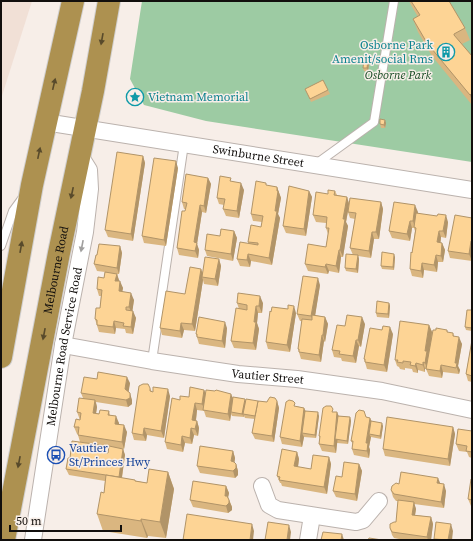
<svg xmlns="http://www.w3.org/2000/svg" width="473" height="541" font-family="'Source Serif 4',serif">
<style>
.built{fill:#f1e0d6}
.green{fill:#9dcba3}
.lines{fill:none;stroke-linecap:round;stroke-linejoin:round}
.lane-casing{stroke:#bbb2ad;stroke-width:10}
.street-casing{stroke:#bbb2ad;stroke-width:18}
.highway-casing{stroke:#d0cfcf;stroke-width:24}
.lane{stroke:#fff;stroke-width:8}
.street{stroke:#fff;stroke-width:16}
.highway{stroke:#ad9150;stroke-width:22}
.wall{fill:#dab680}
.shaded-wall{fill:#b19468}
.building{fill:#fdd495;stroke:#b19468}
.oneway{fill:#584a2b}
.oneway2{fill:#a09f9e}
.labels{text-anchor:middle;dominant-baseline:central;stroke-width:3;stroke-linejoin:round;paint-order:stroke}
.culture-label{font-size:12px;fill:#0d838f;stroke:#f7eee8;text-anchor:end}
.park-label{font-size:12px;font-style:italic;fill:#134921;stroke:#f7eee8}
.street-label{font-size:12px;fill:#120f0d;stroke:#f7eee8}
.transit-label{font-size:12px;fill:#164399;stroke:#f7eee8;text-anchor:start}
</style>
<rect width="100%" height="100%" fill="#f7eee8"/>
<path class="built" d="M1,1H32L1,99Z"/>
<path class="green" d="M142,1H472V162L206,121L144,105L130,79Z"/>
<g class="lines">
<defs>
<g id="lane">
<path d="M316,164L374,122L394,1"/>
<path d="M1,246L13,211L24,196"/>
<path d="M152,361L184,144"/>
</g>
<g id="street">
<path id="s1" d="M45,122L472,190"/>
<path id="s2" d="M63,345L152,361L238,374L297,379L382,391L472,410"/>
<path d="M262,486L269,505L278,510L356,522L363,520L379,501"/>
<path id="s3" d="M33,540L63,345L85,232L90,189L89,170L79,154"/>
<path d="M308,540L312,516"/>
</g>
<g id="highway">
<path d="M1,357L32,185L73,1"/>
<path id="s4" d="M4,540L59,253L93,91L109,1"/>
</g>
</defs>
<use href="#lane" class="lane-casing"/>
<use href="#street" class="street-casing"/>
<use href="#highway" class="highway-casing"/>
<use href="#lane" class="lane"/>
<use href="#street" class="street"/>
<use href="#highway" class="highway"/>
</g>
<g class="wall">
<path d="M409,1H449L465,28L470,40L462,44L472,56V105L432,56L418,32L413,19L418,17L411,5Z"/>
<path d="M368,60L369,63L368,72L364,71L363,68Z"/>
<path d="M305,89L328,90L330,94L311,102Z"/>
<path d="M386,123L385,128H381L380,124Z"/>
<path d="M143,156L145,163L133,241L108,237L105,230Z"/>
<path d="M178,168L166,246L144,243L142,236Z"/>
<path d="M208,178L211,184L206,213L202,212L197,244L199,250L198,258L179,255L177,248L186,209H184L182,202Z"/>
<path d="M232,182L244,190L239,218L226,216L223,209L224,205L219,204L217,198Z"/>
<path d="M267,186L277,187L281,198L278,214L280,218L272,265L251,261L250,267L240,266L237,259L248,244V242L261,227L262,222L253,221L251,214Z"/>
<path d="M309,191L312,197L306,236L286,233L283,226Z"/>
<path d="M335,191L337,195L347,197L349,203L381,202L383,209L379,239H374L371,258L358,256L359,259L358,273L346,271L345,268L353,255L350,248L355,219L350,218L348,212L346,222L348,226L343,257H341L339,273L329,271L328,274L308,271L305,264L326,247L328,234L326,228V223L316,222L313,215L328,194Z"/>
<path d="M418,212V213L448,222L446,238L441,237L440,243H442L445,250L443,262H438L437,272L424,270L423,278L412,276L410,269L415,231L414,228H412L410,241L392,238L389,231Z"/>
<path d="M472,218V261L450,258L448,251Z"/>
<path d="M234,231L237,238L233,261L207,256L205,250L220,236Z"/>
<path d="M120,246L122,253L119,274H117L119,281L123,288L122,292L134,300L132,311L136,318L133,334L126,333L125,329L116,328L115,334L99,332L95,319L100,308L101,296H99L97,289L104,278L105,272L97,271L94,264L97,255Z"/>
<path d="M395,257L394,270L382,269L381,266Z"/>
<path d="M219,259L221,266L218,286L204,284L203,280L195,331L184,330L182,338L162,335L160,328L185,294L201,269L202,272Z"/>
<path d="M320,285L315,315L325,317L328,324L325,342L324,341L321,362L301,359L298,349L302,321H300L297,314Z"/>
<path d="M237,303H263L262,313H258L257,323L259,329L256,350L234,348L231,341L239,309Z"/>
<path d="M389,303L390,306L389,318L377,317L376,313Z"/>
<path d="M472,310V331L466,330L465,327Z"/>
<path d="M296,313L290,352L268,349L266,342Z"/>
<path d="M365,324L361,347L359,346L356,363L342,361L341,358L334,357L332,350L345,326Z"/>
<path d="M429,325L432,332L436,330H447L448,333H453L454,336L462,344L458,366L460,370L459,374L443,372L442,378L429,376L426,369H425V372L418,370V373L413,372L412,369L405,368V370L400,369L399,367L397,366L395,360Z"/>
<path d="M227,328L225,348L199,344L196,334Z"/>
<path d="M393,334L387,372L367,369L364,359Z"/>
<path d="M472,340V382L468,381L466,374Z"/>
<path d="M130,383L128,392L132,400V404L128,407L96,402L97,407L96,413L99,414L109,411L110,415L119,423V425L127,432L124,449L120,448L123,449L125,455L122,478L147,483L168,472L174,489L166,538L148,536L147,538L103,531L97,514L104,493L105,481L69,475L66,469L70,458L103,452L108,453L109,447L80,442L78,435V434H77L74,427L80,420L77,412L83,398L81,393Z"/>
<path d="M150,388L152,392L170,396L164,438L147,435L146,441L134,440L132,433Z"/>
<path d="M204,390L206,394L246,401L267,402L277,401L279,408L274,442L255,439L252,433L255,419L245,418L244,416V417L232,416L231,414L230,421L206,417L204,411L197,410L196,421H197L199,428L198,436L194,435L192,444L185,443L183,452L167,449L165,442L180,400L189,397Z"/>
<path d="M296,406L304,408L305,411L319,416L316,438L304,437L302,447L282,444L280,437Z"/>
<path d="M337,412L338,416L350,417L351,421L348,444L337,443L336,453L322,451L319,444L320,439L319,436Z"/>
<path d="M366,417L370,418L371,421L383,426L381,439L371,437L369,447L370,450L369,458L354,455L352,449L353,444L351,441Z"/>
<path d="M453,427L455,434L450,466L385,456L383,449Z"/>
<path d="M472,431V458L469,457L467,452L459,451L456,444Z"/>
<path d="M233,451L235,458L234,462L236,464L238,471V475L235,478L200,473L197,466Z"/>
<path d="M297,452L299,459L298,467L311,469L329,457L331,464L327,494L282,486L281,483H280L277,476Z"/>
<path d="M359,464L362,471L357,501L336,497L333,491L342,477Z"/>
<path d="M472,479V506H471L468,499Z"/>
<path d="M440,483L446,491L444,508L414,504L416,509L415,515L431,517L433,524L431,540H404L394,538L392,535L390,528L396,522L398,501H396L393,497L391,490L399,484Z"/>
<path d="M226,486L229,493L228,497L232,507V510L228,513L193,507L190,500Z"/>
</g>
<g class="shaded-wall">
<path d="M368,60L369,63L368,72L367,68Z"/>
<path d="M472,93V101L470,95Z"/>
<path d="M385,120L386,123L385,128L384,125Z"/>
<path d="M143,156L145,163L133,241L131,234Z"/>
<path d="M176,161L178,168L166,246L164,240Z"/>
<path d="M208,178L211,184L206,213L204,206Z"/>
<path d="M241,183L244,190L239,218L237,211Z"/>
<path d="M277,187L281,198L278,214L280,218L272,265L269,258Z"/>
<path d="M309,191L312,197L306,236L304,229Z"/>
<path d="M347,197L349,204L346,222L348,226L343,257L340,250L343,219Z"/>
<path d="M381,202L383,209L379,239L376,232Z"/>
<path d="M200,205L202,212L197,244L199,250L198,258L195,251L194,242Z"/>
<path d="M415,205L418,212L415,228L413,221Z"/>
<path d="M446,215L448,222L446,238L443,231Z"/>
<path d="M410,221L412,228L410,241L407,234Z"/>
<path d="M234,231L237,238L233,261L231,254Z"/>
<path d="M439,231L441,237L440,249L437,242Z"/>
<path d="M372,232L374,239L371,258L369,251Z"/>
<path d="M471,241L472,244V261L469,254Z"/>
<path d="M442,243L445,250L443,262L441,256Z"/>
<path d="M120,246L122,253L119,274L117,268Z"/>
<path d="M339,250L341,257L339,273L336,266Z"/>
<path d="M248,254L251,261L250,267L247,260Z"/>
<path d="M394,254L395,257L394,270L393,267Z"/>
<path d="M358,255L359,259L358,273L356,269Z"/>
<path d="M436,255L438,262L437,272L434,265Z"/>
<path d="M219,259L221,266L218,286L215,279Z"/>
<path d="M422,263L424,270L423,278L421,271Z"/>
<path d="M326,264L329,271L328,274L325,267Z"/>
<path d="M201,269L203,275L202,277L203,280L195,331L192,324Z"/>
<path d="M117,274L119,280L118,288L115,281Z"/>
<path d="M318,278L320,285L314,323L311,316Z"/>
<path d="M120,281L123,288L121,298L119,291Z"/>
<path d="M131,293L134,300L132,314L129,307Z"/>
<path d="M260,296L263,303L262,313L259,306Z"/>
<path d="M389,303L390,306L389,318L388,314Z"/>
<path d="M256,306L258,313L257,323L259,329L256,350L253,343L254,322Z"/>
<path d="M294,306L296,313L290,352L287,345Z"/>
<path d="M133,311L136,318L133,334L131,327Z"/>
<path d="M325,317L328,324L325,342L323,335Z"/>
<path d="M362,317L365,324L361,347L358,340Z"/>
<path d="M114,321L116,328L115,334L113,327Z"/>
<path d="M225,322L227,328L225,348L222,341Z"/>
<path d="M181,323L184,330L182,338L180,331Z"/>
<path d="M429,325L432,332L428,370L425,363V351Z"/>
<path d="M390,327L393,334L387,372L384,365Z"/>
<path d="M322,335L324,341L321,362L319,355Z"/>
<path d="M459,337L462,344L458,366L460,370L459,374L455,363Z"/>
<path d="M356,340L359,346L356,363L353,356Z"/>
<path d="M423,362L425,369V372L423,365Z"/>
<path d="M416,363L418,370V373L415,366Z"/>
<path d="M441,365L443,372L442,378L440,371Z"/>
<path d="M127,377L130,383L128,396L125,389Z"/>
<path d="M168,389L170,396L164,438L161,431Z"/>
<path d="M204,390L207,396L205,411L202,404Z"/>
<path d="M130,393L132,400V404L128,407L126,400Z"/>
<path d="M231,394L234,400L231,412V414L230,421L228,414Z"/>
<path d="M245,399L246,402L243,414L244,417L242,414Z"/>
<path d="M95,400L97,407L95,420L93,413Z"/>
<path d="M277,401L279,408L274,442L272,436Z"/>
<path d="M195,403L197,410L195,427L192,420Z"/>
<path d="M304,408L307,414L302,433L304,437L302,447L300,441Z"/>
<path d="M318,412L319,416L316,438L315,435Z"/>
<path d="M337,412L340,419L336,453L334,446Z"/>
<path d="M116,416L119,423L118,431L115,424Z"/>
<path d="M350,417L351,421L348,444L347,441Z"/>
<path d="M370,418L373,424L369,434L371,437L369,447L370,450L369,458L367,451L366,443Z"/>
<path d="M197,421L199,428L198,436L195,429Z"/>
<path d="M382,423L383,426L381,439L380,436Z"/>
<path d="M124,425L127,432L124,449L122,442Z"/>
<path d="M453,427L455,434L450,466L448,459Z"/>
<path d="M144,428L147,435L146,441L143,435Z"/>
<path d="M191,428L194,435L192,444L190,438Z"/>
<path d="M182,436L185,443L183,452L181,445Z"/>
<path d="M101,445L103,452H100Z"/>
<path d="M123,449L125,455L121,483L119,477Z"/>
<path d="M233,451L235,458L234,468L231,461Z"/>
<path d="M297,452L299,459L297,473L294,466Z"/>
<path d="M329,457L331,464L327,494L324,487Z"/>
<path d="M236,464L238,471V475L235,478L233,471Z"/>
<path d="M359,464L362,471L357,501L355,494Z"/>
<path d="M168,472L174,489L166,538L160,522Z"/>
<path d="M438,478L441,485L437,483Z"/>
<path d="M444,484L446,491L444,508L441,502Z"/>
<path d="M226,486L229,493L227,503L225,496Z"/>
<path d="M229,500L232,507V510L228,513L226,506Z"/>
<path d="M414,502L416,509L414,521L412,515Z"/>
<path d="M431,517L433,524L431,540H428L427,537Z"/>
<path d="M141,519L148,536L147,538L141,521Z"/>
<path d="M252,524L254,531L253,540H250Z"/>
<path d="M451,524L453,531L452,540H448Z"/>
<path d="M289,525L291,532L290,540H287Z"/>
<path d="M342,534L344,540H341Z"/>
</g>
<g class="building">
<path d="M411,1H449L465,28L454,34V35L472,56V93L470,95L427,43L413,19L420,15Z"/>
<path d="M364,59L368,60L367,68H363Z"/>
<path d="M323,80L328,90L310,99L305,89Z"/>
<path d="M380,119L385,120L384,125L380,124Z"/>
<path d="M117,152L143,156L131,234L105,230Z"/>
<path d="M154,158L176,161L164,240L142,236Z"/>
<path d="M186,174L208,178L204,206L200,205L194,242L197,243L195,251L177,248L182,211H185L187,203L182,202Z"/>
<path d="M220,176L231,178L230,181L241,183L237,211L223,209L225,199L217,198Z"/>
<path d="M256,181L266,183V185L277,187V191H278L275,211H277L269,258L248,254L247,260L237,259L240,242L258,245V243L248,242L251,225L261,227L263,216L251,214Z"/>
<path d="M289,186L309,191L304,229L283,226Z"/>
<path d="M328,190L335,191L334,195L347,197L343,219H345L340,250H339L336,266L326,264L325,267L305,264L308,244L326,247L329,228H326L327,217L313,215L316,192L328,194Z"/>
<path d="M350,198L381,202L376,232H372L369,251L350,248L356,213L348,212Z"/>
<path d="M394,202L415,205L413,221H410L407,234L389,231Z"/>
<path d="M416,213L437,216L438,214L446,215L443,231H439L437,242L442,243L441,256L436,255L434,265L422,263L421,271L410,269L411,252L412,253L416,228L414,227Z"/>
<path d="M455,215L472,218V241H471L469,254L448,251Z"/>
<path d="M221,229L234,231L231,254L205,250L207,234L220,236Z"/>
<path d="M99,244L120,246L117,268L94,264L96,255H97Z"/>
<path d="M382,252L394,254L393,267L381,266Z"/>
<path d="M346,254L358,255L356,269L345,268Z"/>
<path d="M205,257L219,259L215,279L202,277Z"/>
<path d="M190,267L201,269L192,324L181,323L180,331L160,328L166,291L185,294Z"/>
<path d="M105,272L117,274L115,281H120L119,291L131,293L129,307H126V310L133,311L131,327L123,326L124,323L114,321L113,327L97,325V320L95,319L96,308H100L102,290L97,289L98,277L104,278Z"/>
<path d="M303,276L318,278L311,316L297,314Z"/>
<path d="M238,293L260,296L259,306H256L254,322H256L253,343L231,341L236,308L247,310V305L237,303Z"/>
<path d="M377,301L389,303L388,314L376,313Z"/>
<path d="M288,305L294,306L287,345L266,342L270,311L271,312L272,307L288,309Z"/>
<path d="M467,310H472V328L465,327Z"/>
<path d="M312,315L325,317L323,335H322L319,355L299,352V349H298L302,319L312,320Z"/>
<path d="M347,315L362,317L358,340H356L353,356L339,354L340,351L332,350L337,325L345,326Z"/>
<path d="M199,317L225,322L222,341L197,337V334H196Z"/>
<path d="M400,321L429,325L425,351H427L425,363L423,362V365L416,363L415,366L410,365L411,362L403,361V363L397,362L398,360H395Z"/>
<path d="M383,326L390,327L384,365L365,362V359H364L370,328L382,330Z"/>
<path d="M436,328L447,330V332L453,333V336L459,337L455,363H457L456,368L441,365L440,371L426,369L433,330H436Z"/>
<path d="M472,340V376L466,374Z"/>
<path d="M98,372L127,377L125,389L130,393V398L126,400L81,393L84,377L97,379Z"/>
<path d="M143,384H148L150,388V391L153,392V387L168,389L161,431L144,428L143,435L132,433L139,386Z"/>
<path d="M190,387L204,390L202,404L195,403L192,420L197,421L195,429L191,428L190,438L182,436L181,445L165,442L172,398L180,400V396L189,397Z"/>
<path d="M206,390L215,391L216,390L231,394L228,414L203,410Z"/>
<path d="M233,397L245,399L242,414L231,412Z"/>
<path d="M270,397L275,398L277,401L272,436L252,433L258,401L267,402L268,400Z"/>
<path d="M79,398L95,400L93,413L99,414L100,410L109,411L108,415L116,416L115,424L124,425L122,442L78,435L79,427H74L76,419L80,420L81,413L77,412Z"/>
<path d="M246,399L258,401L255,416L243,414Z"/>
<path d="M289,400L293,401L295,403L294,406L304,408L300,441L280,437L286,402Z"/>
<path d="M326,406H331L333,409L332,412H337L334,446L319,444L320,436H319L323,408Z"/>
<path d="M359,410L364,411L366,417L370,418L366,443H368L367,451L352,449L353,441H351L356,413Z"/>
<path d="M305,411L318,412L315,435L302,433Z"/>
<path d="M338,416L350,417L347,441L335,439Z"/>
<path d="M387,417L453,427L448,459L383,449Z"/>
<path d="M371,421L382,423L380,436L369,434Z"/>
<path d="M458,429L472,431V452L466,451L467,446L456,444Z"/>
<path d="M72,441L101,445L100,452L108,453L109,446L123,449L119,477L66,469L68,458H70Z"/>
<path d="M200,446L233,451L231,461L234,462L236,464V468L233,471L197,466Z"/>
<path d="M282,449L297,452L294,466L311,469L313,455L329,457L324,487L279,480L280,477L277,476Z"/>
<path d="M344,462L359,464L355,494L333,491L336,476L342,477Z"/>
<path d="M149,469L168,472L160,522L141,519V521L97,514L101,492L104,493L106,475L135,480V481L147,483Z"/>
<path d="M401,472L438,478L437,483L444,484L441,502L394,494L391,490L392,486L396,483L399,484Z"/>
<path d="M471,479H472V500L468,499Z"/>
<path d="M193,481L226,486L225,496H227L229,500V503L226,506L190,500Z"/>
<path d="M398,500L414,502L412,515L431,517L427,537L392,532L390,528V524L394,522H396Z"/>
<path d="M187,514L252,524L250,540H183Z"/>
<path d="M268,522L289,525L287,540H265Z"/>
<path d="M436,522L451,524L448,540L434,539Z"/>
<path d="M323,532L342,534L341,540H321Z"/>
<path d="M369,538L382,540H368Z"/>
</g>
<defs><path id="oneway-solid" d="M-6-.8H1V-3.2L6.5 0L1 3.2V.8H-6Z"/></defs>
<g class="oneway">
<use href="#oneway-solid" transform="translate(102 39) rotate(100)"/>
<use href="#oneway-solid" transform="translate(54 84) rotate(-77)"/>
<use href="#oneway-solid" transform="translate(39 153) rotate(-78)"/>
<use href="#oneway-solid" transform="translate(72 193) rotate(102)"/>
<use href="#oneway-solid" transform="translate(21 247) rotate(-80)"/>
<use href="#oneway-solid" transform="translate(44 334) rotate(101)"/>
<use href="#oneway-solid" transform="translate(19 462) rotate(101)"/>
</g>
<use class="oneway2" href="#oneway-solid" transform="translate(82 246) rotate(101)"/>
<defs>
<symbol id="building-ring" viewBox="-11 -11 22 22"><circle r="9.5" fill="#f7eee8" stroke="#0f9aa8" stroke-width="1.5"/><path d="M-4-6H4V6H1V3H-1V6H-4ZM-2.5-4.3h1.7v1.8h-1.7ZM.8-4.3h1.7v1.8H.8ZM-2.5-1h1.7V.8h-1.7ZM.8-1h1.7V.8H.8Z" fill="#0f9aa8"/></symbol>
<symbol id="sight-ring" viewBox="-11 -11 22 22"><circle r="9.5" fill="#f7eee8" stroke="#0f9aa8" stroke-width="1.5"/><path d="M0-6L1.8-2.2L6-1.7L2.9 1.2L3.7 5.4L0 3.3L-3.7 5.4L-2.9 1.2L-6-1.7L-1.8-2.2Z" fill="#0f9aa8"/></symbol>
<symbol id="bus-ring" viewBox="-11 -11 22 22"><circle r="9.5" fill="#f7eee8" stroke="#1a4fb4" stroke-width="1.5"/><path d="M-5-6H5V4H4V6H2V4H-2V6H-4V4H-5ZM-3.5-4V0h7V-4ZM-3.5 1.2v1.5H-2V1.2ZM2 1.2v1.5H3.5V1.2Z" fill="#1a4fb4"/></symbol>
</defs>
<g fill-rule="evenodd">
<use href="#building-ring" x="436" y="42" width="20" height="20"/>
<use href="#sight-ring" x="125" y="87" width="20" height="20"/>
<use href="#bus-ring" x="46" y="445" width="20" height="20"/>
</g>
<g class="labels">
<g class="culture-label">
<text x="433" y="45">Osborne Park<tspan x="433" dy="14">Amenit/social Rms</tspan></text>
<text x="148" y="97" text-anchor="start">Vietnam Memorial</text>
</g>
<g class="park-label">
<text x="398" y="75">Osborne Park</text>
</g>
<g class="street-label">
<text stroke="none"><textPath href="#s1" startOffset="216">Swinburne Street</textPath></text>
<text stroke="none"><textPath href="#s4" startOffset="275">Melbourne Road</textPath></text>
<text stroke="none"><textPath href="#s3" startOffset="196">Melbourne Road Service Road</textPath></text>
<text stroke="none"><textPath href="#s2" startOffset="207">Vautier Street</textPath></text>
</g>
<g class="transit-label">
<text x="69" y="448">Vautier<tspan x="69" dy="14">St/Princes Hwy</tspan></text>
</g>
</g>
<rect width="473" height="541" fill="none" stroke="#120f0d" stroke-width="4"/>
<path d="M10 525v6h111v-6" fill="none" stroke="#120f0d" stroke-width="2"/>
<text x="16" y="525" font-size="12" fill="#120f0d" stroke="#f7eee8" stroke-width="3" paint-order="stroke">50 m</text>
</svg>
